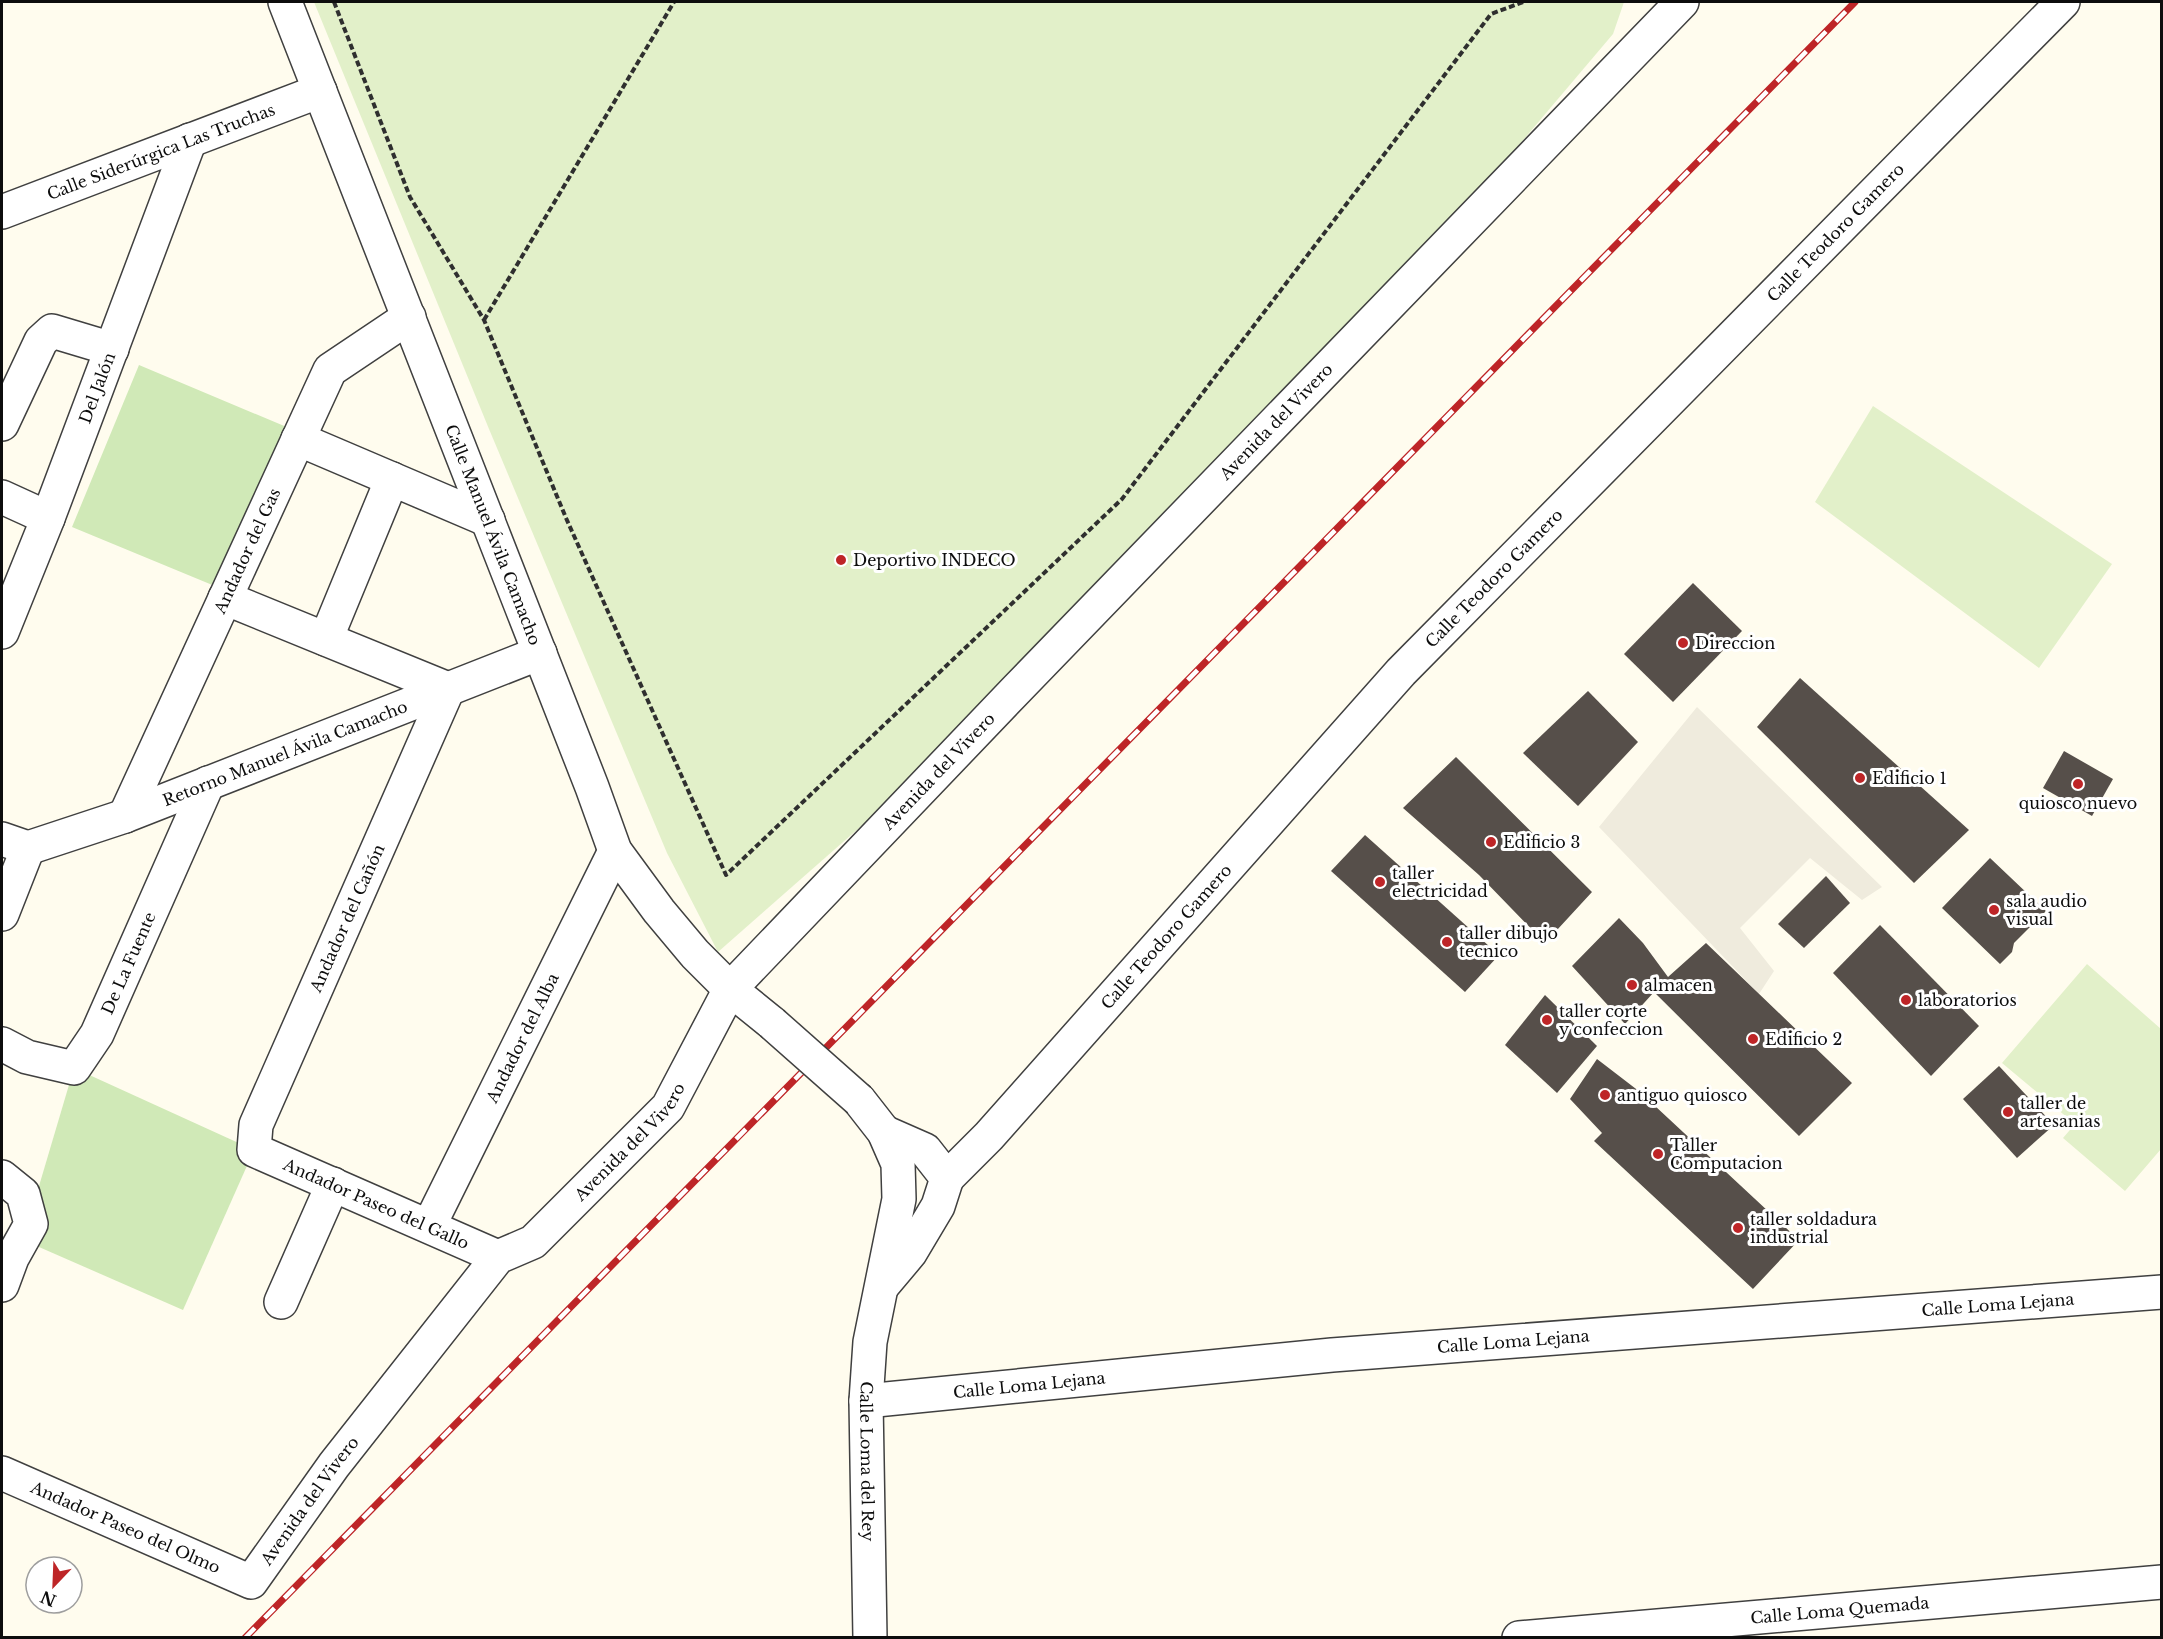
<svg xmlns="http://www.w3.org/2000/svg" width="2163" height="1639" font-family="'Libre Baskerville',serif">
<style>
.green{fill:#d0e9b7}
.pitch{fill:#e2f0c9}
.plaza{fill:#efebdd}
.building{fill:#564f4a}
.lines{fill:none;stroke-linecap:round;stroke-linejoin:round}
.minor-casing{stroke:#404040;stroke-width:36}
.path{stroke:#2f2f2f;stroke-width:4;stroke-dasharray:6 3;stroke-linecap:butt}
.minor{stroke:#fff;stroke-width:33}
.rail-casing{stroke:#be2527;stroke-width:7}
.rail{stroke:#fff;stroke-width:4.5;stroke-dasharray:14;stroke-linecap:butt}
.minor-bridge-casing{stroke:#404040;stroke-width:36;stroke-linecap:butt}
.minor-bridge{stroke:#fff;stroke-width:33}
.poi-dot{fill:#be2527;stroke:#fff;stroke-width:2}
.labels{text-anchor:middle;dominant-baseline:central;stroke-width:6;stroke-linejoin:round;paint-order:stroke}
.street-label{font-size:16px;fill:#0d0d0d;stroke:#fff}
.poi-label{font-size:16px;fill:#0d0d0d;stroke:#fff;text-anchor:start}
</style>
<rect width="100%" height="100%" fill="#fffcee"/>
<g class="green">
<path d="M139,365L289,428L222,589L72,527Z"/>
<path d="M74,1068L254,1150L183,1310L23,1240Z"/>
</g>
<g class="pitch">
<path d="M314,2H1624L1613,34L1446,231L1016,690L718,952L667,853L489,429Z"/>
<path d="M1873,406L2112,564L2039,668L1815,502Z"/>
<path d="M2087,964L2161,1029V1149L2125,1191L2063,1138L2075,1124L2002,1063Z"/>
</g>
<path class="plaza" d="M1697,707L1882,887L1862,900L1810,858L1740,928L1774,971L1759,994L1599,827Z"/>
<g class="building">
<path d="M1693,583L1742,631L1673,702L1624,654Z"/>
<path d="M1800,678L1969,830L1914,883L1757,727Z"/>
<path d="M1588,691L1638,742L1578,806L1523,753Z"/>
<path d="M2064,751L2113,779L2092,816L2043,788Z"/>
<path d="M1456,757L1592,892L1545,943L1479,875L1403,808Z"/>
<path d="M1365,835L1499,955L1465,992L1331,871Z"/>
<path d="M1990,858L2046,911L2014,943L2012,952L2000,964L1942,908Z"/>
<path d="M1826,876L1850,903L1804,948L1778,924Z"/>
<path d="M1619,918L1643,943L1668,977L1706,943L1852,1083L1799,1136L1654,992L1625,1024L1572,966Z"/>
<path d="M1880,925L1979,1026L1931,1076L1833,973Z"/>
<path d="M1545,995L1597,1046L1557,1093L1505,1045Z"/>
<path d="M1597,1059L1640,1092L1799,1240L1753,1289L1594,1141L1602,1133L1570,1099Z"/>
<path d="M1999,1066L2054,1125L2017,1158L1963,1099Z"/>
</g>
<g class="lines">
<defs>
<g id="minor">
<path id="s1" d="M285,2L592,787L615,851L659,911L695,954L730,989L772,1023"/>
<path id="s2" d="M2,212L320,91"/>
<path d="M2,424L41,341L52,331L112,349"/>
<path d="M298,439L488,520"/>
<path d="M2,497L48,518"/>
<path id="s3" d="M225,598L448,689L256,1125L254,1150L498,1257"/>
<path id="s4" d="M2,632L48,518L190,140"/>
<path d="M326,639L392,479"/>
<path id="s5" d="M125,816L330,370L409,317"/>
<path d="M2,839L28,848"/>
<path id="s6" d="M28,848L125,816L540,653"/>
<path d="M2,914L28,848"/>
<path id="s7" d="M2,1044L27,1057L74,1068L97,1034L208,783"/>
<path id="s8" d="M859,1100L884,1132L898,1164L899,1199L870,1342L866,1401L870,1638"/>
<path d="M884,1132L925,1150L947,1178L938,1206L910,1253L884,1284"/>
<path d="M2,1177L23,1194L31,1224L12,1258L2,1285"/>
<path id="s9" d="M947,1178L989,1136L1401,672L2063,2"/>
<path id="s10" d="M429,1226L615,851"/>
<path d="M281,1302L333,1184"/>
<path id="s11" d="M866,1401L1332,1355L2162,1292"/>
<path id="s12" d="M2,1473L251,1582L334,1465L498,1257L533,1242L668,1107L730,989L1016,690L1682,2"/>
<path id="s13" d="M1519,1638L2162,1582"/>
</g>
</defs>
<use href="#minor" class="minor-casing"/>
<g class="path">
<path d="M334,2L410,197L484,320L566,518L726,875L1122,499L1491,14L1523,2"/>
<path d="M484,320L674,2"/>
</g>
<use href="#minor" class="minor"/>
<defs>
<path id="rail" d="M245,1638L1855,2"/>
</defs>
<use href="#rail" class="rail-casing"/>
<use href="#rail" class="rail"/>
<defs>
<path id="minor-bridge" d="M772,1023L859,1100"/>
</defs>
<use href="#minor-bridge" class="minor-bridge-casing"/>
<use href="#minor-bridge" class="minor-bridge"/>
</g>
<g class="poi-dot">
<circle cx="841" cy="560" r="6"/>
<circle cx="1683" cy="643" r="6"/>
<circle cx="1860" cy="778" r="6"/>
<circle cx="2078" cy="784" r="6"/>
<circle cx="1491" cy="842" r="6"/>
<circle cx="1380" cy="882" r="6"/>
<circle cx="1994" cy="910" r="6"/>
<circle cx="1447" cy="942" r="6"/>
<circle cx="1632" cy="985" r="6"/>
<circle cx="1906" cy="1000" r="6"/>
<circle cx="1547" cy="1020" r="6"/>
<circle cx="1753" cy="1039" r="6"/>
<circle cx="1605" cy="1095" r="6"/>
<circle cx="2008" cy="1112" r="6"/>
<circle cx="1658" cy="1154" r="6"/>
<circle cx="1738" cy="1228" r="6"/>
</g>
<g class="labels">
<g class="street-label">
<text stroke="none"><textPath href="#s2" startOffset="170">Calle Siderúrgica Las Truchas</textPath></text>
<text stroke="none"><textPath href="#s9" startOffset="1298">Calle Teodoro Gamero</textPath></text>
<text stroke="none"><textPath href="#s4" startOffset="262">Del Jalón</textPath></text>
<text stroke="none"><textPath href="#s12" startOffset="1830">Avenida del Vivero</textPath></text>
<text stroke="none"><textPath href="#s1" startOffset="572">Calle Manuel Ávila Camacho</textPath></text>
<text stroke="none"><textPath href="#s5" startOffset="292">Andador del Gas</textPath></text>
<text stroke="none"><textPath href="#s9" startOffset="812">Calle Teodoro Gamero</textPath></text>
<text stroke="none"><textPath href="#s6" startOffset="274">Retorno Manuel Ávila Camacho</textPath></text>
<text stroke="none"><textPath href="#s12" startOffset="1344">Avenida del Vivero</textPath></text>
<text transform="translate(347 918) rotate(-66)">Andador del Cañón</text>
<text stroke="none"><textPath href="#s9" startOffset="326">Calle Teodoro Gamero</textPath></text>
<text stroke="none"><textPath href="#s7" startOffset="195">De La Fuente</textPath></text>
<text stroke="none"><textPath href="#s10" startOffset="210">Andador del Alba</textPath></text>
<text stroke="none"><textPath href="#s12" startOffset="858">Avenida del Vivero</textPath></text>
<text stroke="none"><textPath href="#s3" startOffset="876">Andador Paseo del Gallo</textPath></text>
<text stroke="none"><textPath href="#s11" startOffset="1136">Calle Loma Lejana</textPath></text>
<text stroke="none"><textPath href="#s11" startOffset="650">Calle Loma Lejana</textPath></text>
<text stroke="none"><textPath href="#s11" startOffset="164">Calle Loma Lejana</textPath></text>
<text stroke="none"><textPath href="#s8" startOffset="376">Calle Loma del Rey</textPath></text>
<text stroke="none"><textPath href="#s12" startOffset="372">Avenida del Vivero</textPath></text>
<text stroke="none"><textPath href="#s12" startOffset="135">Andador Paseo del Olmo</textPath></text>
<text stroke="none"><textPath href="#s13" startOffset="322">Calle Loma Quemada</textPath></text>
</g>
<g class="poi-label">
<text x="853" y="560">Deportivo INDECO</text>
<text x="1695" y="643">Direccion</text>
<text x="1872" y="778">Edificio 1</text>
<text x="2078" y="803" text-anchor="middle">quiosco nuevo</text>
<text x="1503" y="842">Edificio 3</text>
<text x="1392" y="873">taller<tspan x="1392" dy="18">electricidad</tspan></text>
<text x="2006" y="901">sala audio<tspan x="2006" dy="18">visual</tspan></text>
<text x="1459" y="933">taller dibujo<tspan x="1459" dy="18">tecnico</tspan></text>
<text x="1644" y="985">almacen</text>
<text x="1918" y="1000">laboratorios</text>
<text x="1559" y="1011">taller corte<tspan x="1559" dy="18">y confeccion</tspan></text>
<text x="1765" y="1039">Edificio 2</text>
<text x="1617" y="1095">antiguo quiosco</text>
<text x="2020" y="1103">taller de<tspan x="2020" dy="18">artesanias</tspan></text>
<text x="1670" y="1145">Taller<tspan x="1670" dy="18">Computacion</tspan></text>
<text x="1750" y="1219">taller soldadura<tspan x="1750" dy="18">industrial</tspan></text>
</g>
</g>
<rect width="2163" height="1639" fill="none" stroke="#0d0d0d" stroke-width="6"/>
<g transform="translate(54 1585) rotate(203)"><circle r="28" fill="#ffffff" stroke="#9e9e9e" stroke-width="1.5"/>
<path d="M0-4.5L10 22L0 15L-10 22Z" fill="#be2527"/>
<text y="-9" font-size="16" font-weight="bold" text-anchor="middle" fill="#0d0d0d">N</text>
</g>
</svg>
